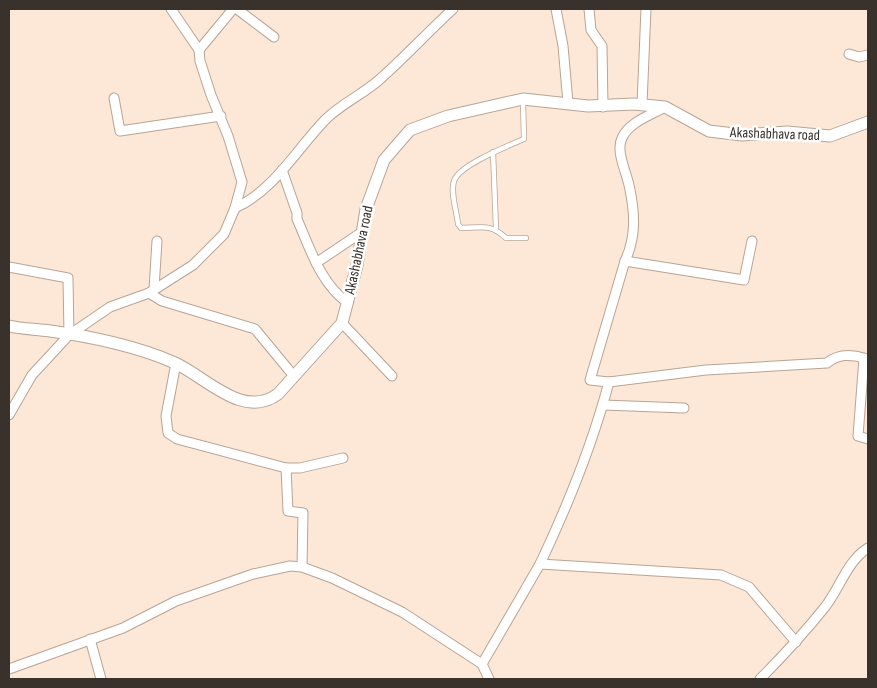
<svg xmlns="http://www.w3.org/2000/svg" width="877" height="688" font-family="'Sofia Sans Condensed',sans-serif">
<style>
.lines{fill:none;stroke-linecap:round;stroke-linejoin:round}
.service-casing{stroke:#b8a495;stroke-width:6}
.minor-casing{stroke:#b8a495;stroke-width:11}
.tertiary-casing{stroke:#b8a495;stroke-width:13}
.service{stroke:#fff;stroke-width:4.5}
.minor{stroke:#fff;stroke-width:9}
.tertiary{stroke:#fff;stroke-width:11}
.labels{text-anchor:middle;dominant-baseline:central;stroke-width:5;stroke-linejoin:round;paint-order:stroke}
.street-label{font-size:15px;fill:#39312b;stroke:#fff}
</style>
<rect width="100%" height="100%" fill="#fde8d8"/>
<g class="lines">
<defs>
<g id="service">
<path d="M523,101L524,139C508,146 459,165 454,181C450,193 457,212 458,224L461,228C482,228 490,223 506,238H526"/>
<path d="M493,152L496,229"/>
</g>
<g id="minor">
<path d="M237,9L274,37"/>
<path d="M556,9L563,46L568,103"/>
<path d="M589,9L591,30L602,46L603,107"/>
<path d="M199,50L233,9"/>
<path d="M849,54L859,57L868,55"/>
<path d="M114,98L120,131L221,116"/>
<path d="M642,104L646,9"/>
<path d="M282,170L297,213V219C310,248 320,283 348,303"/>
<path d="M235,208C275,190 297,148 327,118C343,103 363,94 379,80C405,57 428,32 453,9"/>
<path d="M625,261L744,280L752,241"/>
<path d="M316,263L362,232"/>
<path d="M9,267L68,278L69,335"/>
<path d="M154,289L157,241"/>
<path d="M149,293L162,301L255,329L293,375"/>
<path d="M342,323L392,376"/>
<path d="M176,363L166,416L168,433L177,439L286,468H300L343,458"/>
<path d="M609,382L706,370L827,363C838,354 850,354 864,358L858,436L868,439"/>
<path d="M603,405L684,408"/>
<path d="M9,415L32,375L69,335L110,307L149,293L193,265L224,234L235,208L242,182L228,136L211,95L200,61L199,50L171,9"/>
<path d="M286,468L288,511L303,513L302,567"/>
<path d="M540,564C568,505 592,446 609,382L590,380L625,261C636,237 635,215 630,190C628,175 615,152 622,138C629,122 651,115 665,107"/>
<path d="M90,639L101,679"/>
<path d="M482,664L540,564L721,575L749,587L796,642"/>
<path d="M9,669L123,628L176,601L253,574L290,566L302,567L332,578L402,612L482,664L489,679"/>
<path d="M760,679C783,656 805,632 825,607C840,588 847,561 868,548"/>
</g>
<path id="tertiary" d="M9,326C22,329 36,329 50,331C89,336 140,347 175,363C206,377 243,420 278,394L342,323L357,265L366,209L384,160L410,130L448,116L523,99L588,106L634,104L665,107L709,131L742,135L787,132L830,136L868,122"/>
</defs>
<use href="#service" class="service-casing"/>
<use href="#minor" class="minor-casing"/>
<use href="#tertiary" class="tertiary-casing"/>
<use href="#service" class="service"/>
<use href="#minor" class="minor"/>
<use href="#tertiary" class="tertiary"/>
</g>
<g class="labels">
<g class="street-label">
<text transform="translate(775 134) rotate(2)">Akashabhava road</text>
<text transform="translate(359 250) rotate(-78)">Akashabhava road</text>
</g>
</g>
<rect width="877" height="688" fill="none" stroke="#39312b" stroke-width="20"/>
</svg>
